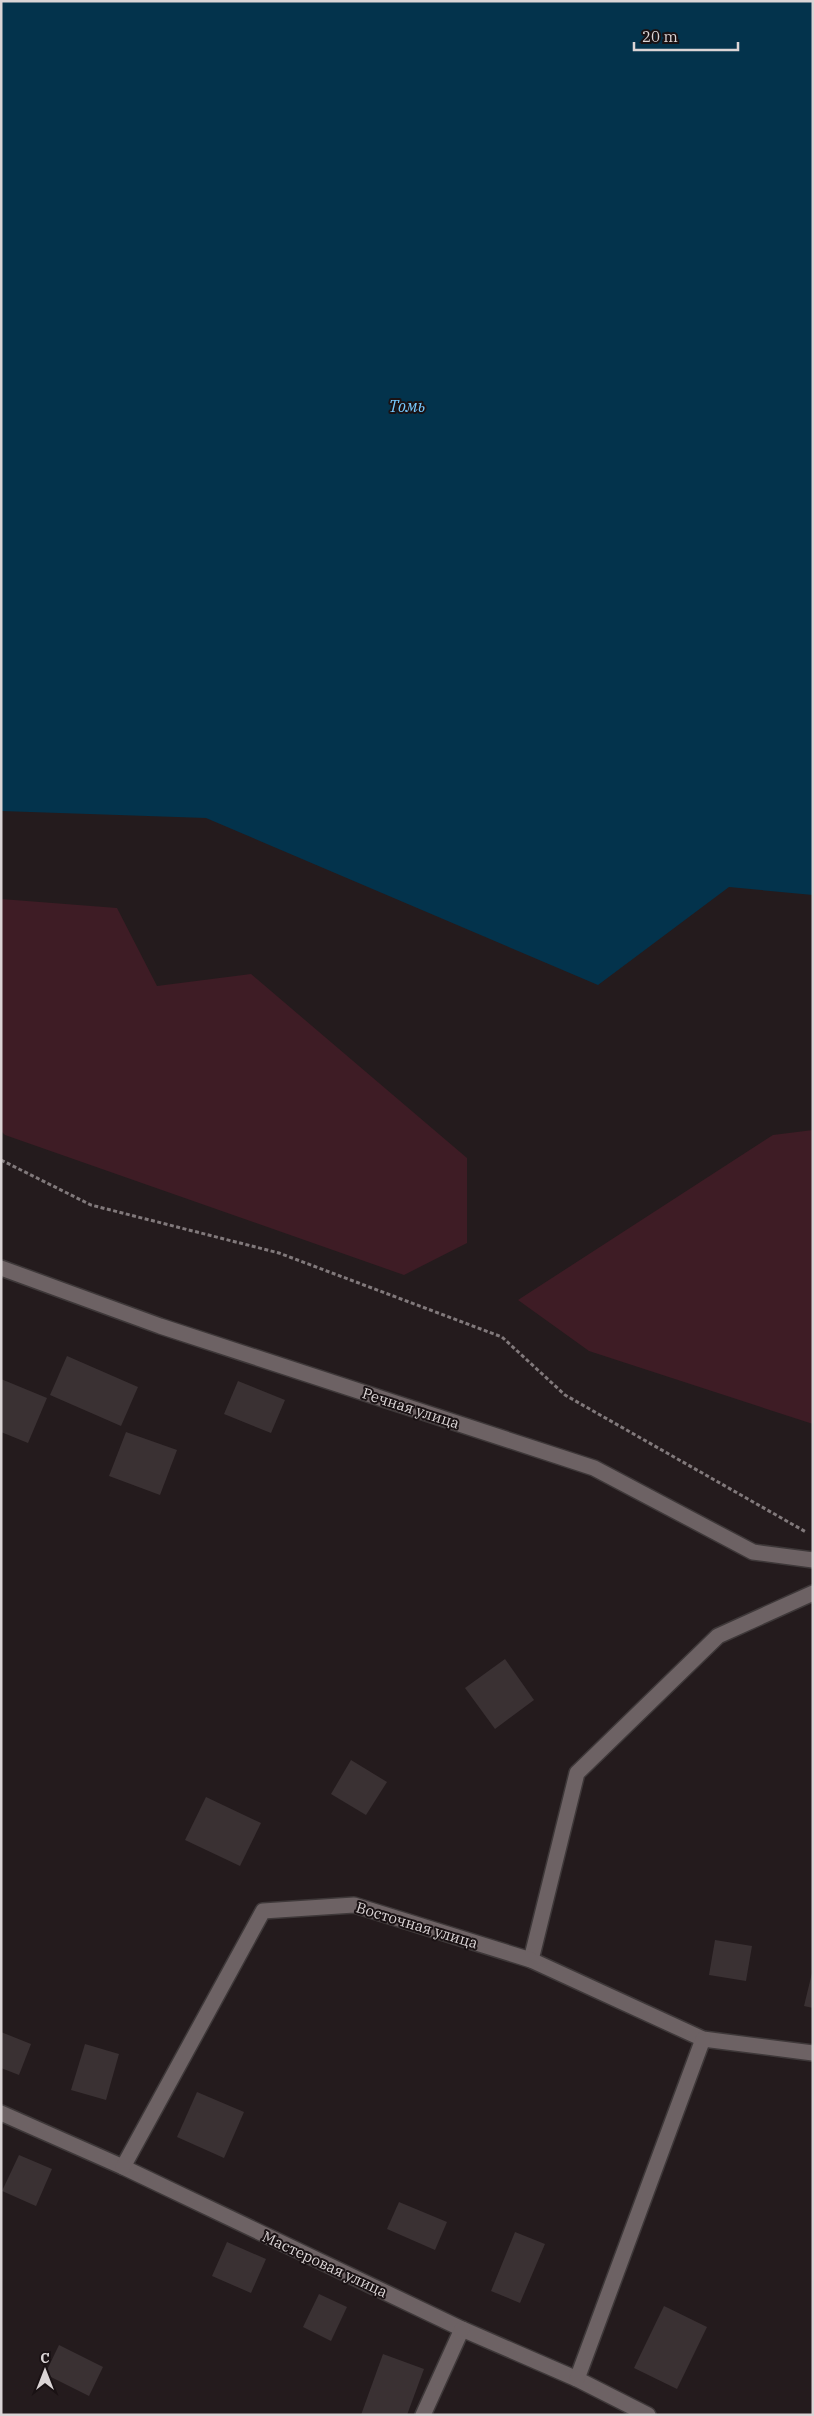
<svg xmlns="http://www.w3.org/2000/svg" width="814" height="2416" font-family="'IBM Plex Serif',serif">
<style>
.green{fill:#3e1c25}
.water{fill:#03334c}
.building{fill:#3a3133}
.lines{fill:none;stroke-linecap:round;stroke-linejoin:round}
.minor-casing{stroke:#3e3839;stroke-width:18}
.path{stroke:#81797b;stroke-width:3;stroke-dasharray:4 2.5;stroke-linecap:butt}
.minor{stroke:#6d6264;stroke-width:15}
.labels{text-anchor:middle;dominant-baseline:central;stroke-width:4;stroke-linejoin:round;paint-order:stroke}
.street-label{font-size:15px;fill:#dbd5d6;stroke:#1a1214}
.water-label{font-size:16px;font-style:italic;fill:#76caff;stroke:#1a1214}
</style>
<rect width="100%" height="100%" fill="#241b1d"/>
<g class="green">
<path d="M1,899L117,908L157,986L251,974L467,1158V1243L404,1275L5,1135L1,1131Z"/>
<path d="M813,1130V1424L589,1351L518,1300L773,1135Z"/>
</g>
<path class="water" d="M1,1H813V895L729,887L598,985L206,818L1,811Z"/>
<g class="building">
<path d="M67,1356L138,1387L121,1426L50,1395Z"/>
<path d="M1,1379L47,1398L28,1443L1,1432Z"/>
<path d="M238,1381L285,1400L271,1433L224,1414Z"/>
<path d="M126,1432L177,1450L160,1495L109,1476Z"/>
<path d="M505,1659L534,1700L495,1729L465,1688Z"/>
<path d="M351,1760L387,1782L366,1815L331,1794Z"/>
<path d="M206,1797L261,1823L240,1866L185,1840Z"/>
<path d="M715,1940L752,1946L746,1981L709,1975Z"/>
<path d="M812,1973H813V2008L804,2006Z"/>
<path d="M1,2032L31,2044L19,2075L1,2068Z"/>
<path d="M85,2044L119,2054L106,2100L71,2090Z"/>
<path d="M197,2092L244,2112L224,2158L177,2137Z"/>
<path d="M19,2155L52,2169L36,2206L2,2191Z"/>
<path d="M399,2202L447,2222L435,2250L387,2229Z"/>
<path d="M515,2232L545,2244L520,2303L491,2291Z"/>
<path d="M227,2242L266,2259L251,2293L212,2276Z"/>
<path d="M319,2294L347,2307L331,2341L303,2327Z"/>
<path d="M664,2306L707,2327L677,2389L634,2368Z"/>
<path d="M59,2345L103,2367L89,2396L45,2374Z"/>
<path d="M383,2354L424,2369L407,2415H361Z"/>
</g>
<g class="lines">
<defs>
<g id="minor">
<path d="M1,1268L160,1326L594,1468L753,1552L813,1560"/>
<path d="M531,1960L577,1773L718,1636L813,1593"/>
<path d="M1,2113L123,2167L462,2329L577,2379L648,2415"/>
<path d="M123,2167L263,1911L354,1905L531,1960L703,2039L813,2053"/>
<path d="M577,2379L703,2039"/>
<path d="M423,2415L462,2329"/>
</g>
</defs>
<use href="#minor" class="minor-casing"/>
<path class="path" d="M1,1160L91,1205L279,1253L502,1337L565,1395L806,1532"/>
<use href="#minor" class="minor"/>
</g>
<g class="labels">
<g class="street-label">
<text transform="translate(411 1408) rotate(18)">Речная улица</text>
<text transform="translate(417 1925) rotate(17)">Восточная улица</text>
<text transform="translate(325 2264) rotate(25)">Мастеровая улица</text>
</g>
<g class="water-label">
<text x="407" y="406">Томь</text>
</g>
</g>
<rect width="814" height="2416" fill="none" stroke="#dbd5d6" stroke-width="5"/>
<g transform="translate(45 2371)" stroke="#1a1214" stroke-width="4" paint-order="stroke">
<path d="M0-4L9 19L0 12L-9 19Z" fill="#dbd5d6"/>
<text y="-8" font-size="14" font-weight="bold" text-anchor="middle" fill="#dbd5d6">С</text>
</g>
<path d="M634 42v8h104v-8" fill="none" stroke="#dbd5d6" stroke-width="2.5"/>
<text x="642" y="42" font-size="15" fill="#dbd5d6" stroke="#1a1214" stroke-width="4" paint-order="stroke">20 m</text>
</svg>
